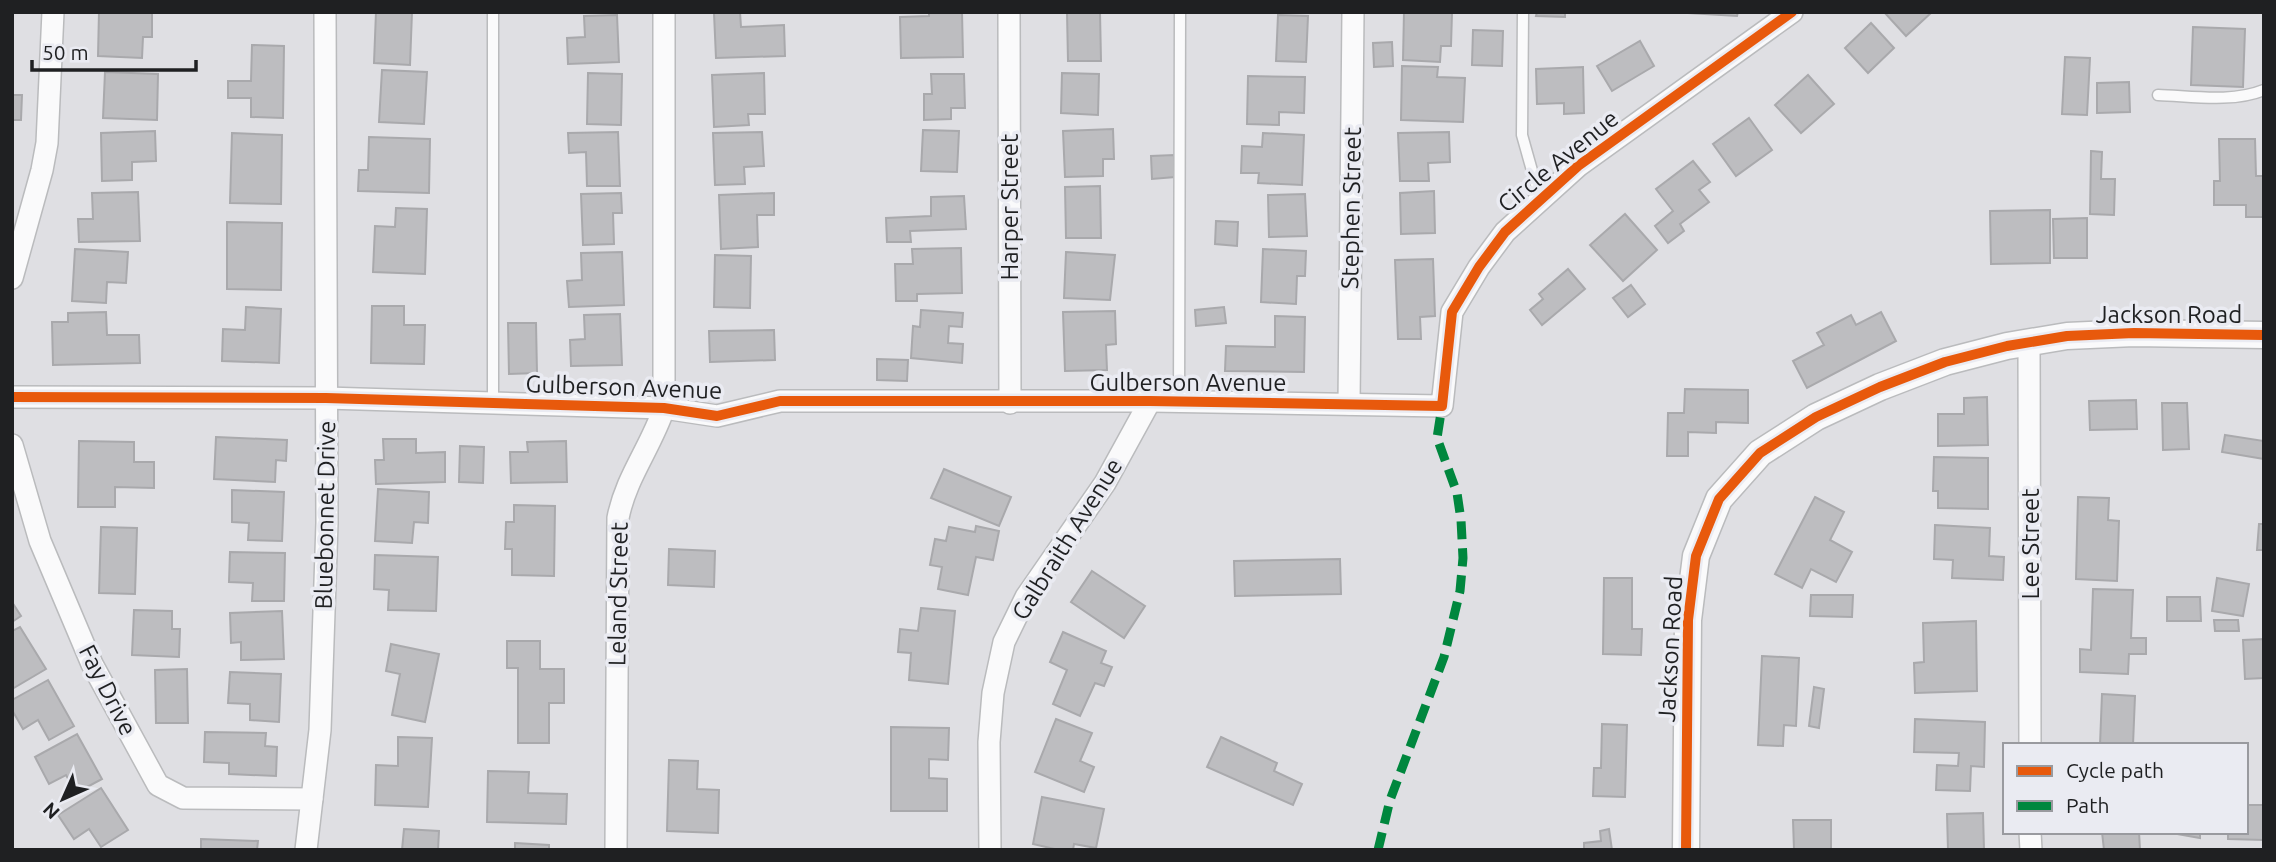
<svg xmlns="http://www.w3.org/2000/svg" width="2276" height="862" font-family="Ubuntu,sans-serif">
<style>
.building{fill:#bdbdc0;stroke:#a9a9ac;stroke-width:2}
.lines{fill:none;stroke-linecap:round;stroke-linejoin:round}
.service-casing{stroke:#babbbd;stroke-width:13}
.minor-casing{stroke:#babbbd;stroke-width:24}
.tertiary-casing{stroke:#babbbd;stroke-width:29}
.service{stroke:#fafafb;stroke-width:10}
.minor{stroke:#fafafb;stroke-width:21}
.tertiary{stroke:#fafafb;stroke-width:26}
.quiet{stroke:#00873e;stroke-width:9;stroke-dasharray:18 9;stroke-linecap:butt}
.cycleway-casing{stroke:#eaebf2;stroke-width:15}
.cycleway{stroke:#e8590c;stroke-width:10}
.labels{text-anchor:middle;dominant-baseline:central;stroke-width:7;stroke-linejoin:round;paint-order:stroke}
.street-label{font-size:24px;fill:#1f2022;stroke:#eaebf2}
</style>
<rect width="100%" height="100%" fill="#dfdfe3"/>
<g class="building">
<path d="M99,12H152V37H143L142,58L98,56Z"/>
<path d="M376,12H412L410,65L374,63Z"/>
<path d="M740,12L741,27L784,25L785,56L716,58L714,13Z"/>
<path d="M929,12H962L963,57L901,58L900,17L929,16Z"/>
<path d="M1067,12H1100L1101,61H1068Z"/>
<path d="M1404,12L1452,13L1451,46H1441L1440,62L1403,60Z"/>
<path d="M1537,12H1565V17L1536,16Z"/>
<path d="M1671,12H1738L1737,16Z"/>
<path d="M1884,12H1932L1906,36Z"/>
<path d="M617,15L619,62L568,64L567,38L585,37L584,16Z"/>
<path d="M1278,15L1308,16L1306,62L1276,61Z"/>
<path d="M1871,23L1894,48L1868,73L1845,48Z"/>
<path d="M2193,27L2245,29L2243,87L2191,85Z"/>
<path d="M1473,30L1503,31L1502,66L1472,65Z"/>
<path d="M1640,41L1654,66L1612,91L1597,66Z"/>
<path d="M1392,42L1393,66L1374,67L1373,43Z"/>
<path d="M252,45L284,46L283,118L251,117V98H228V81H251Z"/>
<path d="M2065,57L2090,58L2087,115L2062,114Z"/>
<path d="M1402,66L1438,67L1437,77L1465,78L1463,122L1401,120Z"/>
<path d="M1583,67L1584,113L1564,114V103L1537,104L1536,69Z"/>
<path d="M382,70L427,72L424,124L379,122Z"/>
<path d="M105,72L158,74L157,120L103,118Z"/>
<path d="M588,73L622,74L621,125L587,124Z"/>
<path d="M764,73L765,114H748L749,125L714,127L712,75Z"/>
<path d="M1062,73L1099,74L1098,115L1061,113Z"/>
<path d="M931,74H964L965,108H951V119L924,120V94H932Z"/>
<path d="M1808,75L1834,104L1801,133L1775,105Z"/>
<path d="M1248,76L1305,77L1304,113L1279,112V125L1247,124Z"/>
<path d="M2129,82L2130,112L2097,113V83Z"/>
<path d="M12,95H22L21,120H12Z"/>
<path d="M1749,118L1772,150L1736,176L1713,144Z"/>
<path d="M1113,129L1114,159H1103V176L1065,177L1063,131Z"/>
<path d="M923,130L959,131L957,172L921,171Z"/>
<path d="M155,131L156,161L132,162V180L102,181L101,133Z"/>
<path d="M618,132L620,186H587L586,152L569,153L568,133Z"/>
<path d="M762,132L764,166L744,167L745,184L715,185L713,133Z"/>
<path d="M1449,132L1450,162L1428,163L1429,181H1400L1398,133Z"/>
<path d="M232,133L282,135L281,204L230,203Z"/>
<path d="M1263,133L1304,135L1302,185L1258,183L1259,173H1241L1242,146L1262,147Z"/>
<path d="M369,137L430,139L429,193L358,191L359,170H368Z"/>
<path d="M2219,139H2255L2256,176H2264V217H2246V205H2214V181H2220Z"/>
<path d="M2091,151L2102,152L2101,179H2115L2114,215L2090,214Z"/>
<path d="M1174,155L1175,177L1152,179L1151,156Z"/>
<path d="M1693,161L1710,182L1699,190L1709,202L1680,224L1684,231L1668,243L1655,226L1673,211L1656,189Z"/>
<path d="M1100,186L1101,238H1066L1065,187Z"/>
<path d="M1434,191L1435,233L1401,234L1400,193Z"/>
<path d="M138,192L140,241L79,242L78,219H93L92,193Z"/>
<path d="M621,193L622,213H613L614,244L583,245L581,194Z"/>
<path d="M774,193V215H757L758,247L721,249L719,195Z"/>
<path d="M1305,194L1307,236L1269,237L1268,195Z"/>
<path d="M964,196L966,229L910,231L911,242H887L886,218L931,216V197Z"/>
<path d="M396,208L427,209L425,274L373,272L375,226L395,227Z"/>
<path d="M2050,210V263L1991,264L1990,211Z"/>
<path d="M1625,214L1657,250L1623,281L1590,245Z"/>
<path d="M2087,218V258H2054L2053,219Z"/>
<path d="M1216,221L1238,222L1237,246L1215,244Z"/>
<path d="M227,222L282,223L281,290L227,289Z"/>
<path d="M961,248L962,293L917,294V301H896L895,264H913L912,249Z"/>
<path d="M75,249L128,252L126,283L107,282L106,303L72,301Z"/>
<path d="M1263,249L1306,251L1305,276H1297L1296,304L1261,302Z"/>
<path d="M622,252L624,305L569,307L567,281L582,280L581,253Z"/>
<path d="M1066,252L1115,255L1110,300L1064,298Z"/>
<path d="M715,255L751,256L750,308L714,307Z"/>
<path d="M1433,259L1435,316L1420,317L1421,339H1398L1395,260Z"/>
<path d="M1568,269L1585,289L1542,325L1530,310L1543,299L1539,294Z"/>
<path d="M1631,285L1645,304L1628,317L1613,298Z"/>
<path d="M372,306H404V325H425L424,364L371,363Z"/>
<path d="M246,307L281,309L279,363L222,361L223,329L245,330Z"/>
<path d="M1224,307L1226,323L1196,326L1195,310Z"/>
<path d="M921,310L963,313L962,327L949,326L948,343L963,344L962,363L911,358L913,326L920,327Z"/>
<path d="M1115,311L1116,344L1106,345L1107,370L1065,371L1063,312Z"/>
<path d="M106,312L107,335H139L140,363L53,365L52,322H68V313Z"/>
<path d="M1881,312L1896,341L1807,388L1793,361L1824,345L1817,333L1851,315L1856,325Z"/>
<path d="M620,314L622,365L571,366L570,340L585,339L584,315Z"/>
<path d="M1275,316L1305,317L1304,372L1225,371L1226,346L1275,347Z"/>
<path d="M508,323H536L537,373L509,374Z"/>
<path d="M774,330L775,360L710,362L709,331Z"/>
<path d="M877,359L908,360L907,381L877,380Z"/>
<path d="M1685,389L1748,390V423L1716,422V433L1688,432V456H1667L1668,413H1684Z"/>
<path d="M1987,397L1988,445L1938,446V414H1964V398Z"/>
<path d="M2136,400L2137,429L2090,430L2089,401Z"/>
<path d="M2162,403H2187L2189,449L2163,450Z"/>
<path d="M2225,435L2264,441V459L2222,452Z"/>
<path d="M216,437L287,440L286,461L276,460L275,482L214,479Z"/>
<path d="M383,439H416V453L445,452V482L376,484L375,460H384Z"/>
<path d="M79,441L134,442V462H154V488L115,487V507H78Z"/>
<path d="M566,441L567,482L511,483L510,452H528L527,442Z"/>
<path d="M460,446L484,447L483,483L459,482Z"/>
<path d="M1934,457L1988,458V509L1938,508V491H1933Z"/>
<path d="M944,469L1011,497L999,526L931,498Z"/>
<path d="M378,489L429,492L428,523L414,522L412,543L375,541Z"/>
<path d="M232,490L284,492L282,541L248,540L249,523L232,522Z"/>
<path d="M1815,497L1844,512L1830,540L1852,552L1836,582L1811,569L1802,588L1775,574Z"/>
<path d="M2078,497L2109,498L2108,520L2119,521L2117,581L2076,579Z"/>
<path d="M514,505L555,506L554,576L512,575V549H505L506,522H514Z"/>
<path d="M2259,524H2264V550H2257Z"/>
<path d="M1935,525L1990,528L1989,556L2004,557L2003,580L1952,578L1953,560L1934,559Z"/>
<path d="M976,526L999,531L993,560L976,557L968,595L938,589L942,567L930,565L935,539L946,541L949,527L975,532Z"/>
<path d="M101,527L137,528L135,594L99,593Z"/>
<path d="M669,549L715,551L714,587L668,585Z"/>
<path d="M230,552L285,553L284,601H252L253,583L229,582Z"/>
<path d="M375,555L438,557L436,611L388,610L389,590L374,589Z"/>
<path d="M1340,559L1341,594L1235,596L1234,561Z"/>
<path d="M1092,571L1145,606L1124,638L1071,602Z"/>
<path d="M1604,578H1632V629H1642L1641,655L1603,654Z"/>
<path d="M2217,578L2249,584L2243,616L2212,611Z"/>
<path d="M2093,589L2133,590L2131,638H2146V654H2129L2128,674L2080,672V649L2091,650Z"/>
<path d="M1811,595H1853L1852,617L1810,616Z"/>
<path d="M2167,597H2200L2201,621H2167Z"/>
<path d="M12,602L21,616L12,622Z"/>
<path d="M921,608L955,611L948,684L909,680L911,653L898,652L900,629L918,631Z"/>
<path d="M134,610L172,611V629H180L179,657L132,655Z"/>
<path d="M282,611L284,659L241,660V642L231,643L230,613Z"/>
<path d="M2214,620H2238L2239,631H2215Z"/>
<path d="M1976,621L1977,691L1915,693L1914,663L1924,662L1923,623Z"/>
<path d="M20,627L46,669L12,689V631Z"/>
<path d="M1063,632L1106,651L1101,663L1112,667L1104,686L1095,683L1080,716L1053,704L1067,670L1050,662Z"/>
<path d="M2264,639V678L2245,679L2243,640Z"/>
<path d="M507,641H540V669H564V703H549V743H518V668H507Z"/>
<path d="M391,644L439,654L425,722L392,715L400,674L386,671Z"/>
<path d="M1762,656L1799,658L1796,726L1784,725L1783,746L1758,745Z"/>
<path d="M187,669L188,723H156L155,670Z"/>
<path d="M230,672L281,674L279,722L250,720V704L228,703Z"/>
<path d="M48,680L74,726L49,740L38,720L23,729L12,710V700Z"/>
<path d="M1814,687L1824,689L1819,728L1809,726Z"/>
<path d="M2102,694L2135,696L2133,745H2100Z"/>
<path d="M1056,719L1092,733L1080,761L1094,767L1084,792L1035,772Z"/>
<path d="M1915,719L1985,722L1984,767L1971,766L1970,791L1936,790L1937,765L1958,766L1959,753L1914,752Z"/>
<path d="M1602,724L1627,725L1625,797L1593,796L1594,768H1601Z"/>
<path d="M891,727L949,728L948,760L929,759V778L947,779V811H891Z"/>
<path d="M205,732L266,733L265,746L277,747L276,776L229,774V763L204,762Z"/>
<path d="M77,734L102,779L76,793L66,775L49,784L35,757Z"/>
<path d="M398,737L432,738L428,807L375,805L376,765L398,766Z"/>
<path d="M1221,737L1277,763L1274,771L1302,784L1293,805L1207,767Z"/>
<path d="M669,760L698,761L697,789L719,790L718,833L667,831Z"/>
<path d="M488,771L529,772L528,793L567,794L566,824L487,822Z"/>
<path d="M101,788L128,830L101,847L89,829L74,839L58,815Z"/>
<path d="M1042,797L1104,809L1096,848L1074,844L1073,850H1059L1033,844Z"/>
<path d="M2246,805H2264V840L2228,839V832H2246Z"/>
<path d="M1983,813L1984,850H1948L1947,814Z"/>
<path d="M1793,820H1831V850H1794Z"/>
<path d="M404,829L439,831L438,850H402Z"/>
<path d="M1609,829L1612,850H1584V843L1601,841L1600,831Z"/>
<path d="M2102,832H2139L2140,850H2104Z"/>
<path d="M2166,832H2200V838Z"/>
<path d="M201,839L258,841L257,850H201Z"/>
<path d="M515,843L549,845V850H515Z"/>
</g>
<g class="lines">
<defs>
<g id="service">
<path d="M493,12V403"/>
<path d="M1523,12L1522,135L1540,199"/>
<path d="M2158,95C2191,96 2232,103 2264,90"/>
<path d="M1179,401L1180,12"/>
</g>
<g id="minor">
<path d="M1009,12L1010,403"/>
<path d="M12,278L42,170L47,143L53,12"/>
<path d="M2029,342L2030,745"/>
<path d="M12,397L326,398L664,408L717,416L780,401H1150L1442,406L1452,312L1479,267L1505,232L1578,166L1792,12"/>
<path d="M1349,404L1353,12"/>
<path d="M12,445L40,541L92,664L158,785L183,798L312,799"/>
<path d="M2030,832L2031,850"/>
<path d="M306,850L320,730L327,523L325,12"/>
<path d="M616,850L618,518C626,477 651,447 664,408V12"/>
<path d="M990,850L989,742L993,693L1004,642L1026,597L1105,483L1150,401"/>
</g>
<path id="tertiary" d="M1686,850L1688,620L1696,556L1719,499L1760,453L1816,417L1880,387L1945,362L2007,346L2067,336L2134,333L2264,335"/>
</defs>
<use href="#service" class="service-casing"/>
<use href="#minor" class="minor-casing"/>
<use href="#tertiary" class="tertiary-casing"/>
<use href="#service" class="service"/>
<use href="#minor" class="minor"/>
<use href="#tertiary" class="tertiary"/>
<path class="quiet" d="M1378,850L1390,800L1444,657L1460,591L1463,558L1461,520L1457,493L1437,438L1442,406"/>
<defs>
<g id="cycleway">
<path d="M12,397L326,398L664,408L717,416L780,401H1150L1442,406L1452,312L1479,267L1505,232L1578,166L1792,12"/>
<path d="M1686,850L1688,620L1696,556L1719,499L1760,453L1816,417L1880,387L1945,362L2007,346L2067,336L2134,333L2264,335"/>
</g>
</defs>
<use href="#cycleway" class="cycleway-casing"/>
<use href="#cycleway" class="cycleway"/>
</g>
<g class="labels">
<g class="street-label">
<text transform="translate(1558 161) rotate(-39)">Circle Avenue</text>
<text transform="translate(1009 207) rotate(-90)">Harper Street</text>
<text transform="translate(1351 208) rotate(-89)">Stephen Street</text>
<text x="2169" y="314">Jackson Road</text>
<text x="1188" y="382">Gulberson Avenue</text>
<text transform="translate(624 387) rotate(2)">Gulberson Avenue</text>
<text transform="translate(325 515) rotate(-89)">Bluebonnet Drive</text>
<text transform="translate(1067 539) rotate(-58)">Galbraith Avenue</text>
<text transform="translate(2030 544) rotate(-90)">Lee Street</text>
<text transform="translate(618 594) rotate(-89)">Leland Street</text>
<text transform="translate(1670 649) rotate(-87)">Jackson Road</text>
<text transform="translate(108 690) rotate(63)">Fay Drive</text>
</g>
</g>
<rect width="2276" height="862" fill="none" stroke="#1f2022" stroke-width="28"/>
<rect x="2003" y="743" width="245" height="91" fill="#eaebf2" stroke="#999a9f" stroke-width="2"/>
<rect x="2017" y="766" width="35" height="10" fill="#e8590c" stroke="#999a9f" stroke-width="2"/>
<text x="2066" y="778" font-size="21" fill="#1f2022">Cycle path</text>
<rect x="2017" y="801" width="35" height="10" fill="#00873e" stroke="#999a9f" stroke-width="2"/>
<text x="2066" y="813" font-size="21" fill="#1f2022">Path</text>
<g transform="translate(63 799) rotate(225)" stroke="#eaebf2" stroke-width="5" paint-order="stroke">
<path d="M0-5L12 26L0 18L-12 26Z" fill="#1f2022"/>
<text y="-10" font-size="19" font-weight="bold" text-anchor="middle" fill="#1f2022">N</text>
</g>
<path d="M32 60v10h164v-10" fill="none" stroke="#1f2022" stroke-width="3.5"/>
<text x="42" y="60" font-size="21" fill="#1f2022" stroke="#eaebf2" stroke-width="5" paint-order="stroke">50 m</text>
</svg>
